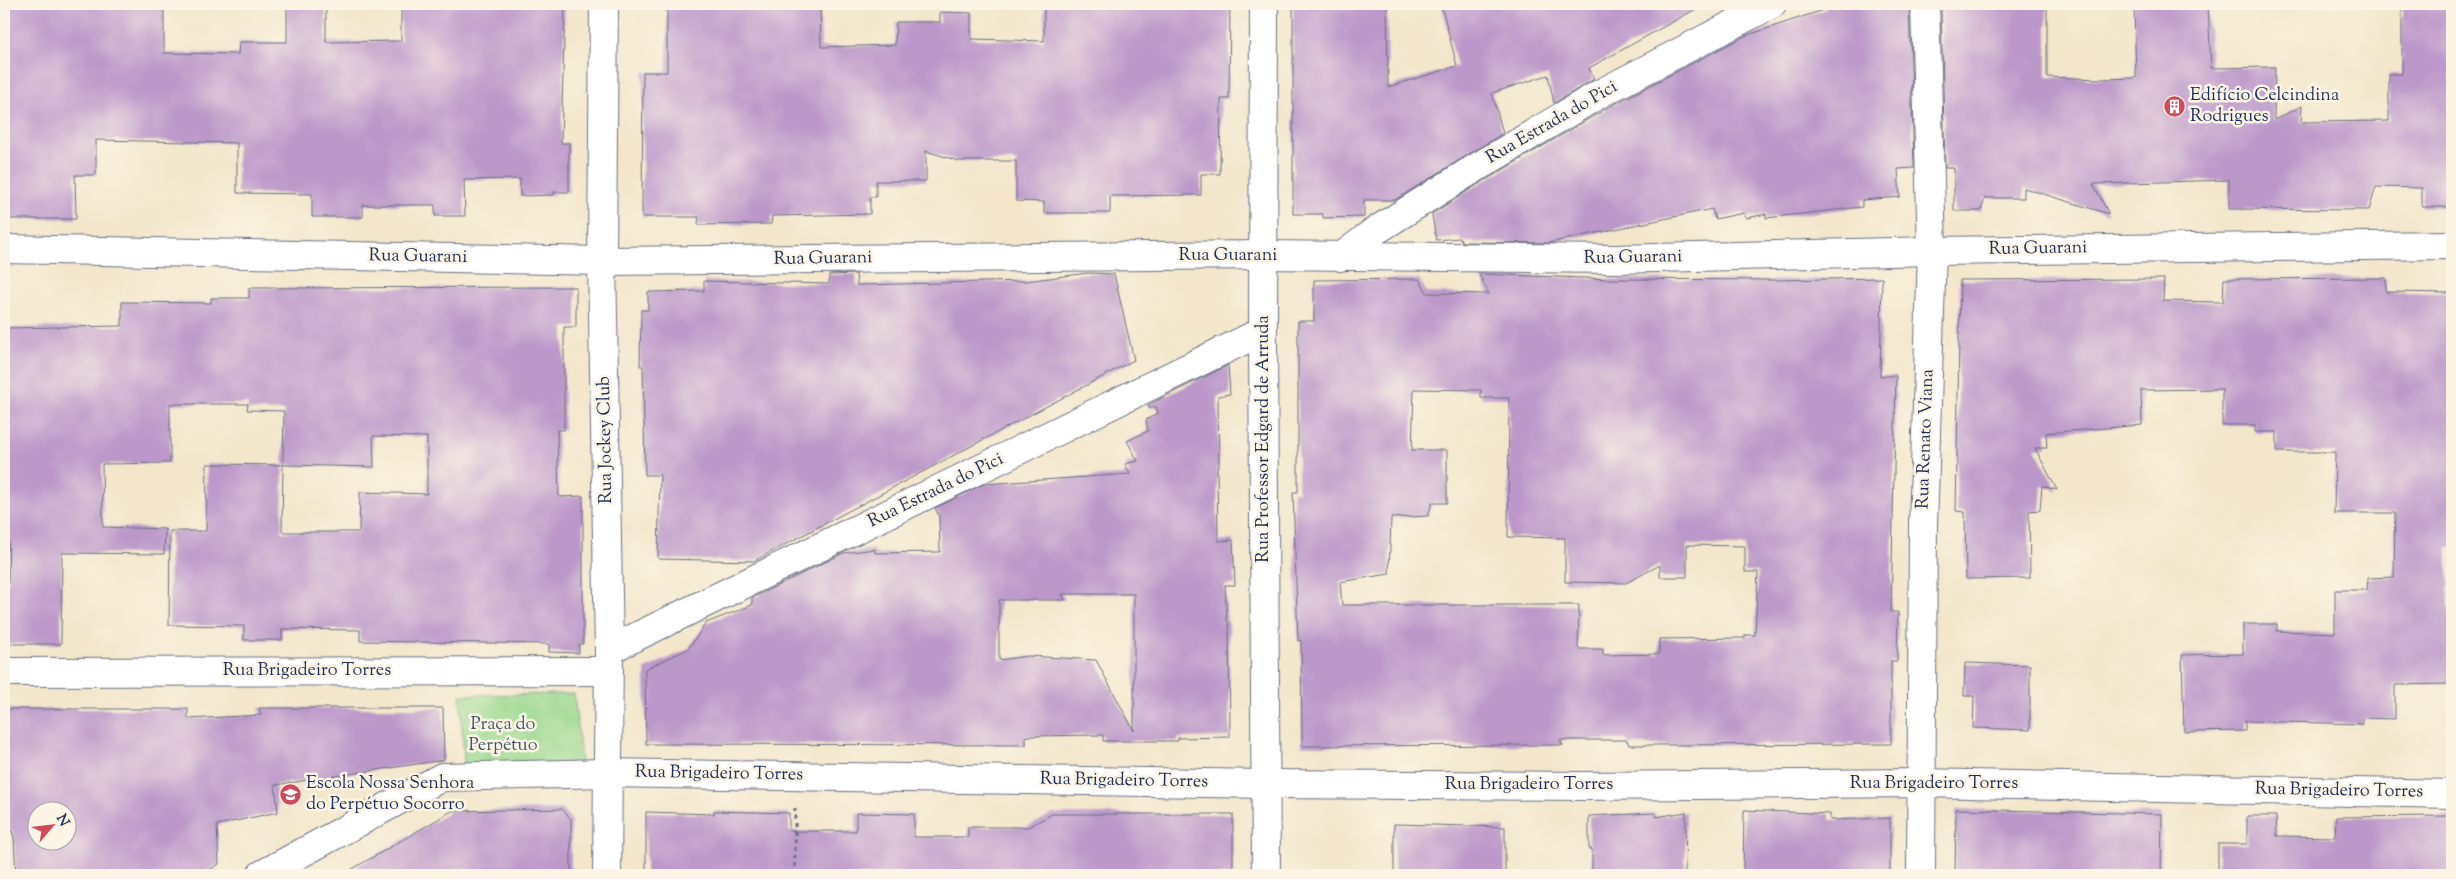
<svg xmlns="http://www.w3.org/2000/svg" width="2456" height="879" font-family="'Sorts Mill Goudy',serif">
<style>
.green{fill:#9ad88e;stroke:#5a8476}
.building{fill:#bc98ca;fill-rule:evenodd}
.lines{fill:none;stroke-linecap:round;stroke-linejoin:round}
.minor-casing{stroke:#676f84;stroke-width:30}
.path{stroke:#676f84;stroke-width:3;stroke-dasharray:4 4;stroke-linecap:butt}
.minor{stroke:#fff;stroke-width:28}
.labels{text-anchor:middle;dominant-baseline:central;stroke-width:5;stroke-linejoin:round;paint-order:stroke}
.poi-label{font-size:18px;fill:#1b2f5e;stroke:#fcf5e5;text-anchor:start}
.street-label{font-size:18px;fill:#1b2f5e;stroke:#fcf5e5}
.park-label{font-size:18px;fill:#3b596a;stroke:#fcf5e5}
</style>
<rect width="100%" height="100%" fill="#fcf5e5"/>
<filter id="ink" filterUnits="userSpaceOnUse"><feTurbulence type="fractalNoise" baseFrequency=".02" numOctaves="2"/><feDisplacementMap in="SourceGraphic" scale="10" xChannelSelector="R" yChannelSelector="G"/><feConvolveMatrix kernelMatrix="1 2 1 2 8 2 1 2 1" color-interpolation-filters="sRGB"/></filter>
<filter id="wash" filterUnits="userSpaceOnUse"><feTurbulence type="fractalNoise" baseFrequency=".0096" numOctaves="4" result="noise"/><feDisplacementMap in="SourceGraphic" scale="20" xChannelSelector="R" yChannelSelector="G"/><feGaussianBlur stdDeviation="1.12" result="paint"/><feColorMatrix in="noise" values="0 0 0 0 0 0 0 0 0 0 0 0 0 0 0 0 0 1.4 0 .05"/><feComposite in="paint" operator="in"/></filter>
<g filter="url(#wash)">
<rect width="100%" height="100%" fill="#f3e6cb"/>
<path class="green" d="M574,694L582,770L465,778L460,695Z"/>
<g id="blocks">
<g class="building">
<path d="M4,4H164V53L238,54L239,42H287V6H326V42L401,41V4H565L561,143H569V192H554V195L520,196V179L464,180L465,216H435V205H363V217H312V194L237,193V143L96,140V175H75L76,219H4Z"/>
<path d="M667,4H820L821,47L895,45L896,22H940V12L971,13V39L1044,41V4H1230L1229,99H1221L1220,174H1201V195L1110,196V213H1044V202L1016,201V161H959L926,151V181H876V197H870V214L772,216L771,224L698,225L699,217H642L643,72H667Z"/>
<path d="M1293,4H1387L1388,87L1457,66L1441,4H1705L1589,68L1594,79L1554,103L1548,75L1492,93L1503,133L1395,200H1364V217L1323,218V214H1293Z"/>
<path d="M1825,4H1909L1914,168L1898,169L1900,197L1862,200V207L1766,218V214L1746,218L1744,213L1715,219L1712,209L1548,243L1462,242L1460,238L1436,240L1432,214L1472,188L1609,107L1745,36L1826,9Z"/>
<path d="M1941,4H2047V77L2101,79L2136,78L2134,4H2208L2211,68L2275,67L2274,120L2302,106L2301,122L2389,121V74H2402V4H2452L2450,207H2422V188L2376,187L2369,210L2229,209V180L2093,184L2109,214L2024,188V198H1985L1981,211H1954V168H1945Z"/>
<path d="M1088,273L1114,274L1134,360L754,561L658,559L660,475H645L643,366H640L641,310H648V292L704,291V281L829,284V275L856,274L857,285L1026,281Z"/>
<path d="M1479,274L1609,279L1774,280L1882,278L1880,376H1896L1891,612H1898L1897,661H1891V744L1657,745H1629L1627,740H1560L1563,745L1302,746L1301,640L1298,641L1293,492H1298V321H1314V280L1419,279L1427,293L1489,294ZM1414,389L1481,390V398H1509L1508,537L1565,538V582L1626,583L1660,565V577H1687V545L1745,546V572H1758L1755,635H1745V638L1659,639V654L1603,655V649H1578L1579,605H1342L1340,582L1389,574L1391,518L1428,516L1432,503H1447V450H1412Z"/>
<path d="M2386,278V292L2452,293V547H2448V608H2452V684L2395,685V719L2362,718V724L2245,721V731L2184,732L2182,655L2243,654V624H2277V631L2335,633V590H2367L2368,578L2394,577L2395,513H2334L2335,452H2277V432H2255V425H2222V389L2141,390L2142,425L2046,433L2047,448H2035L2057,490L2042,486L2040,510L2029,511L2030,578L1966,579L1965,512L1956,511L1960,280L2164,279L2163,301L2223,302L2224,279Z"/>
<path d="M576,287V327H564V430H557L559,497L583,496V644H579V653L549,652V644L360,641V630L282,629V640H244V626L169,625L170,531H206L207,464L283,465L284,411L247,410L248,404H170V463L102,464L103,527L165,529L164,554L62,553L61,644H4V583H8L9,526H6V493H4V328L122,326V302L211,303V298H249V288ZM373,436L427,437V494L360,492L359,532H282L283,465L374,467Z"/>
<path d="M1228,365L1230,394L1218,396L1219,466L1217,467L1218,541L1233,540L1235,585H1225L1227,620L1229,624L1230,737L1178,738V741H1103V735L1026,736V745L646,744L645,669L688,649L706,623L752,605V598L844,553L875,549V553L940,552L939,516L935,508L984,484L1130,474L1125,464L1138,461L1127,441L1148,431L1146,420L1158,413L1156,407L1149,408L1148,405ZM1062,594H1134V731L1096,660L1028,656L999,660V600H1065Z"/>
<path d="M1965,663L2030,665V730L1973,728L1974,696H1964Z"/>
<path d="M259,708H443L444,760L275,785L278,812L217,825L219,864L201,875H16L14,838L12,831H9L6,709H188V719L261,715ZM38,812H68V842H38Z"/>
<path d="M562,809L571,819V875H342L452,811Z"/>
<path d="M1956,809L2162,814L2161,875H1955Z"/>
<path d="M1744,810L1830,814V820L1890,818V875H1743Z"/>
<path d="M714,811L789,813V831H856V813L914,814V837H968V827H1028L1052,814H1233V875H646V812L714,814Z"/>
<path d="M1686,812L1685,875H1592V849H1589V816L1656,813V817Z"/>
<path d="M2247,816H2276L2277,836L2335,837L2336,817L2449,816L2452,875H2218V844H2247Z"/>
<path d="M1394,824L1505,827V875H1394Z"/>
</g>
</g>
</g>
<g filter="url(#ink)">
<use href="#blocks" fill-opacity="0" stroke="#676f84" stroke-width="1"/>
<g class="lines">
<defs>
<g id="minor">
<path d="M604,4L602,261L609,650L607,875"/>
<path d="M1264,4L1263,331L1266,875"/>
<path d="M4,249L602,261L1263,255L1616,259L1932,251L2452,245"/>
<path d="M1341,257L1372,233L1464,175L1601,93L1772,4"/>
<path d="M609,650L1263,331"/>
<path d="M4,672L609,671"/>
<path d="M261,875L442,777L606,773L1265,784L1582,786L1921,783L2452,794"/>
<path d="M1921,875L1923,526L1932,251L1925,4"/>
</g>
</defs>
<use href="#minor" class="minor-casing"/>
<path class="path" d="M795,875V808"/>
<use href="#minor" class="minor"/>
</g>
</g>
<defs>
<symbol id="building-disc" viewBox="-11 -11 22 22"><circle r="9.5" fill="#d1495b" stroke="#fcf5e5"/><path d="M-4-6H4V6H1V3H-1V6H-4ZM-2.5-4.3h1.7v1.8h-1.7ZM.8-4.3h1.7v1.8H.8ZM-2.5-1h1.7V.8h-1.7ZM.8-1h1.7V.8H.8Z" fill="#fff"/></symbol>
<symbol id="school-disc" viewBox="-11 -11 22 22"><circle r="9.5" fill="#d1495b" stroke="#fcf5e5"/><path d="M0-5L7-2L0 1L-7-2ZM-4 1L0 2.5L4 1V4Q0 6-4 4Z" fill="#fff"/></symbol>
</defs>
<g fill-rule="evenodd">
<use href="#building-disc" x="2162" y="94" width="25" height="25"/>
<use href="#school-disc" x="278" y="782" width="25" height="25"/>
</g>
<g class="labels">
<g class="poi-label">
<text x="2190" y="96">Edifício Celcindina<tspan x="2190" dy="21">Rodrigues</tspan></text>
<text x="306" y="784">Escola Nossa Senhora<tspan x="306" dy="21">do Perpétuo Socorro</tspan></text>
</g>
<g class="street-label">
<text transform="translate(1552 123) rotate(-30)">Rua Estrada do Pici</text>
<text transform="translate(2038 249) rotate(-1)">Rua Guarani</text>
<text x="1228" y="256">Rua Guarani</text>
<text transform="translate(418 257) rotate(1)">Rua Guarani</text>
<text transform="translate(1633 258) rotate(-1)">Rua Guarani</text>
<text transform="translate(823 259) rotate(-1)">Rua Guarani</text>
<text transform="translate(1264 439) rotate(-90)">Rua Professor Edgard de Arruda</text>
<text transform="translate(1926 439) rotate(-88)">Rua Renato Viana</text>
<text transform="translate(606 440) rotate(-91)">Rua Jockey Club</text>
<text transform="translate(936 491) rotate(-26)">Rua Estrada do Pici</text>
<text x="307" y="671">Rua Brigadeiro Torres</text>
<text transform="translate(719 774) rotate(1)">Rua Brigadeiro Torres</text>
<text transform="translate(1124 781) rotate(1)">Rua Brigadeiro Torres</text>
<text x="1934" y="784">Rua Brigadeiro Torres</text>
<text x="1529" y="785">Rua Brigadeiro Torres</text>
<text transform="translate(2339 791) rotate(1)">Rua Brigadeiro Torres</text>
</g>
<g class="park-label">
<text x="503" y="725">Praça do<tspan x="503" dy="21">Perpétuo</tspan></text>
</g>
</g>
<rect width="2456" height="879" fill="none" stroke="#fcf5e5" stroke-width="20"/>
<g transform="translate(52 826) rotate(62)"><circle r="24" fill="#fcf5e5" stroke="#a2a6af"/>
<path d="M0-4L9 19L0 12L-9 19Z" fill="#d1495b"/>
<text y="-8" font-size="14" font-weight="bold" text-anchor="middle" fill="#1b2f5e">N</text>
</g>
</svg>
